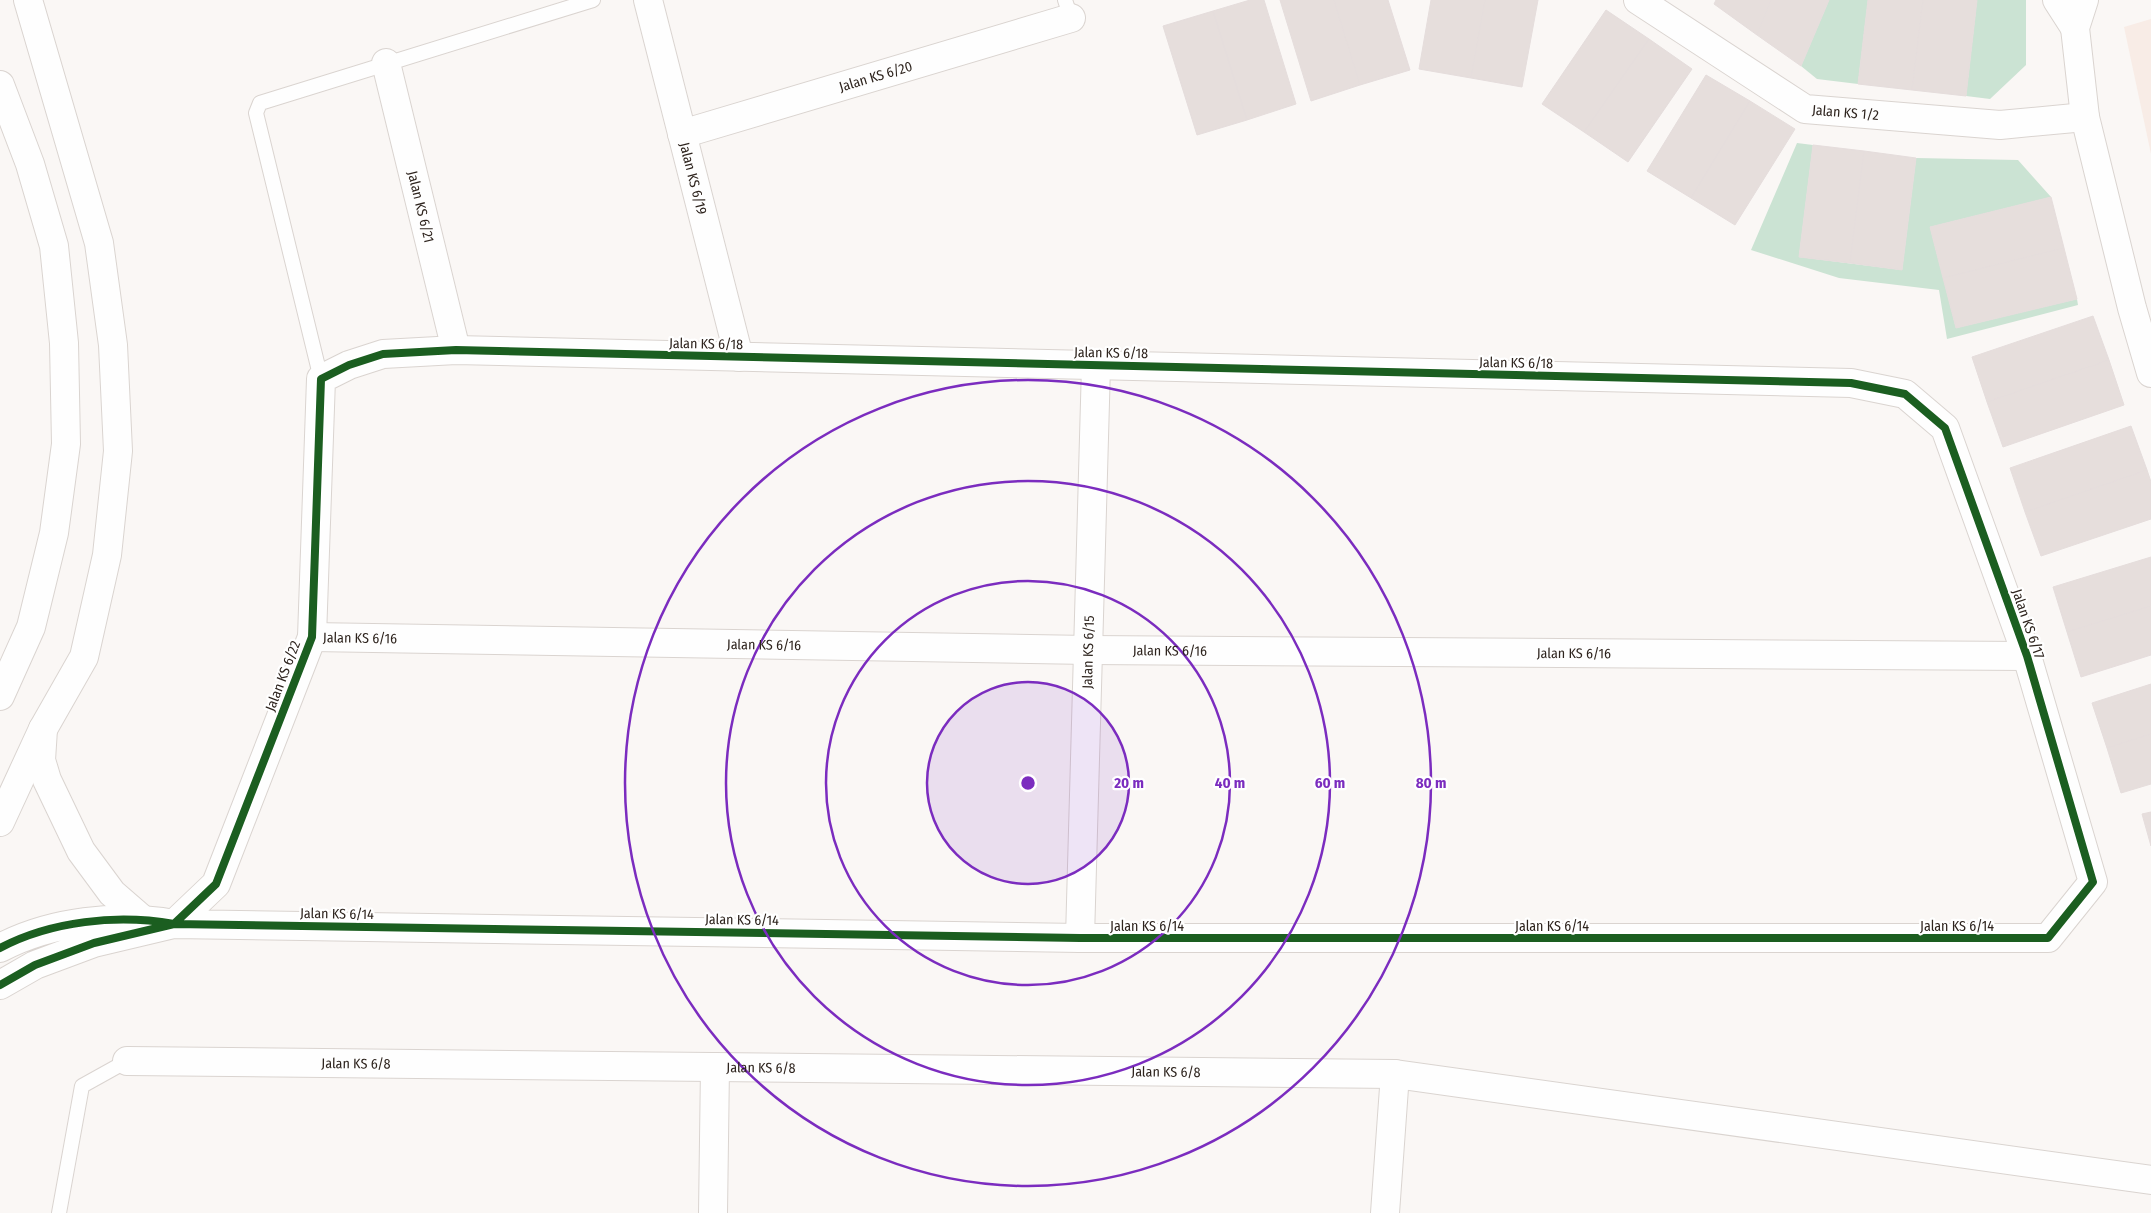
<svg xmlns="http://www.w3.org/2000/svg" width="2151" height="1213" font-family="'Fira Sans Condensed',sans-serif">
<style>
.commercial{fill:#f8ece6}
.green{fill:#cbe3d3}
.building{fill:#e6dedc;stroke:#e5dddc}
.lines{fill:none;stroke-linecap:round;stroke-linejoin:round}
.service-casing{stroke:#dad4d0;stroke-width:16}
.minor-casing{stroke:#dad4d0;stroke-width:30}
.tertiary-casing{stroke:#dad4d0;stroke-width:30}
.service{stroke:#fefefe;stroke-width:14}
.minor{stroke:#fefefe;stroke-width:28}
.tertiary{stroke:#fefefe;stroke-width:28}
.cycleway-casing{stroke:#fff;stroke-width:11}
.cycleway{stroke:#1b5e20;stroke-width:8}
.ring{fill:none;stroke:#7b2cbf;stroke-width:2.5}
.labels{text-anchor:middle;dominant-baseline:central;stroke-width:4.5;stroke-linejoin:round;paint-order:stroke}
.street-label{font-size:14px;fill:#2e241e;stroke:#fff}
.centre{fill:#7b2cbf;stroke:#fff;stroke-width:2.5}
.ring-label{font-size:15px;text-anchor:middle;font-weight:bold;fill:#7b2cbf;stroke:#fff;stroke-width:4.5;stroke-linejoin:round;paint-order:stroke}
</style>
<rect width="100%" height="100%" fill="#faf7f5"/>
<path class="commercial" d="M2151,19V154L2124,27Z"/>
<g class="green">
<path d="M1829,0H1868L1858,84L1817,79L1801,66Z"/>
<path d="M1977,0H2026V65L1990,99L1966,96Z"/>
<path d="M1797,143L1813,145L1799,257L1902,270L1916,158L2018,160L2051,197L1930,227L1956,328L2077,299L2078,305L1947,339L1939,290L1839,278L1751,250Z"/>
</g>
<g class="building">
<path d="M1250,0H1264L1296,104L1247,120L1213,11Z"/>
<path d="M1280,0H1334L1360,85L1311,101Z"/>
<path d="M1334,0H1388L1410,70L1360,85Z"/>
<path d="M1431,0H1485L1471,78L1419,69Z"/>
<path d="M1485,0H1538L1522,87L1471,78Z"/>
<path d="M1716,0H1771L1757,35L1714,4Z"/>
<path d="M1771,0H1829L1801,66L1757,35Z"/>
<path d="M1868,0H1923L1912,90L1858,84Z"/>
<path d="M1923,0H1977L1966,96L1912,90Z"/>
<path d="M1606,10L1649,39L1584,132L1542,104Z"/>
<path d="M1213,11L1247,120L1197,135L1163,26Z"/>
<path d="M1649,39L1692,69L1628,162L1584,132Z"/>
<path d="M1706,75L1750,101L1691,198L1647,171Z"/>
<path d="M1750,101L1795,129L1735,225L1691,198Z"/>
<path d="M1813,145L1864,151L1850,263L1799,257Z"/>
<path d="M1864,151L1916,158L1902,270L1850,263Z"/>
<path d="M2051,197L2064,248L1943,278L1930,227Z"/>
<path d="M2064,248L2077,299L1956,328L1943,278Z"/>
<path d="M2093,316L2109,360L1987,402L1972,357Z"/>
<path d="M2109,360L2124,405L2003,447L1987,402Z"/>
<path d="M2131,426L2147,470L2025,512L2010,468Z"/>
<path d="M2147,470L2151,482V519L2041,556L2025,512Z"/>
<path d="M2151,557V606L2067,632L2053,587Z"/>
<path d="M2151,606V655L2081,677L2067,632Z"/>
<path d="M2151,684V734L2107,748L2092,703Z"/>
<path d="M2151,734V784L2121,793L2107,748Z"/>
<path d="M2151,812V846L2142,814Z"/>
</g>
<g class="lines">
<defs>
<g id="service">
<path d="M1065,0L1071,18"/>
<path d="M321,379L256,113L260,103L593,0"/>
<path d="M59,1213L82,1086L127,1061"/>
</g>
<g id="minor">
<path id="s1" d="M648,0L739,357"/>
<path id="s2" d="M1638,0L1805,109L2000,125L2085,117"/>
<path d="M2057,0L2075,28"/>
<path d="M2084,0L2075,28L2085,117L2132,308L2151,373"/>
<path id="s3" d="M386,63L456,350"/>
<path id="s4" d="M682,134L1071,18"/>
<path id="s5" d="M312,637L1088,650L2027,656"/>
<path d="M43,729L41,760L47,780L81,851L112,893L142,919"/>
<path id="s6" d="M1080,938L1096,366"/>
<path d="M0,948C51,921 117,914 174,924L1080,938H2048L2093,882L2027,656L1945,428L1905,394L1851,383L456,350L383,354L349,365L321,379L312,637L216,884L174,924L94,943L35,965L0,985"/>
<path id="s7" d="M127,1061L1395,1074L2151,1180"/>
<path d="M713,1213L715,1067"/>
<path d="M1385,1213L1395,1074"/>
</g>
<g id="tertiary">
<path d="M0,85L30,164L54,246L64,343L66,444L54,533L31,627L0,696"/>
<path d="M0,822L43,729L84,657L107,555L118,451L113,345L99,243L28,0"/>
</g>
</defs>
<use href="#service" class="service-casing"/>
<use href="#minor" class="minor-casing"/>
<use href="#tertiary" class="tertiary-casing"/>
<use href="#service" class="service"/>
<use href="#minor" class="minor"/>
<use href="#tertiary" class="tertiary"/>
<defs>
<path id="cycleway" d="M0,948C51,921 117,914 174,924L1080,938H2048L2093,882L2027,656L1945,428L1905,394L1851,383L456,350L383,354L349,365L321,379L312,637L216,884L174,924L94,943L35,965L0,985"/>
</defs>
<use href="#cycleway" class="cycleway-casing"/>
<use href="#cycleway" class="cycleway"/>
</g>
<circle cx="1028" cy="783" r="101" fill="#7b2cbf" fill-opacity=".12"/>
<g class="ring">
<circle cx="1028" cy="783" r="101"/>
<circle cx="1028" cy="783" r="202"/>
<circle cx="1028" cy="783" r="302"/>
<circle cx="1028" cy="783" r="403"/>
</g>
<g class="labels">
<g class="street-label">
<text stroke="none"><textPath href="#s4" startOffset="202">Jalan KS 6/20</textPath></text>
<text stroke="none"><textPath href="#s2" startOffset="240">Jalan KS 1/2</textPath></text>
<text stroke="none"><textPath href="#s1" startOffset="184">Jalan KS 6/19</textPath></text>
<text stroke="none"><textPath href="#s3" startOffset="148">Jalan KS 6/21</textPath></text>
<text transform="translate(706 344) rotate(1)">Jalan KS 6/18</text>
<text transform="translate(1111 353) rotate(1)">Jalan KS 6/18</text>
<text transform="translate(1516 363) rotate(1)">Jalan KS 6/18</text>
<text transform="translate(2028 624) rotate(71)">Jalan KS 6/17</text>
<text stroke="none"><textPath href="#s5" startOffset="48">Jalan KS 6/16</textPath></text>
<text stroke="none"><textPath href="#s5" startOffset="452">Jalan KS 6/16</textPath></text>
<text stroke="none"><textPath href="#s5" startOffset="858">Jalan KS 6/16</textPath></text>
<text stroke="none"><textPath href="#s6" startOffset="286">Jalan KS 6/15</textPath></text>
<text stroke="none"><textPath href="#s5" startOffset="1262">Jalan KS 6/16</textPath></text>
<text transform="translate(283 676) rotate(-69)">Jalan KS 6/22</text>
<text transform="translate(337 914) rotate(1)">Jalan KS 6/14</text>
<text transform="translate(742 920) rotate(1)">Jalan KS 6/14</text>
<text x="1147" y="926">Jalan KS 6/14</text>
<text x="1552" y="926">Jalan KS 6/14</text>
<text x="1957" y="926">Jalan KS 6/14</text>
<text stroke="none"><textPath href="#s7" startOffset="229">Jalan KS 6/8</textPath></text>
<text stroke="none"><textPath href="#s7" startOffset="634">Jalan KS 6/8</textPath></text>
<text stroke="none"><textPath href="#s7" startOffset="1039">Jalan KS 6/8</textPath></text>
</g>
</g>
<circle cx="1028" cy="783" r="8" class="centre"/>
<g class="ring-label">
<text x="1129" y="788">20 m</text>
<text x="1230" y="788">40 m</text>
<text x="1330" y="788">60 m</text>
<text x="1431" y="788">80 m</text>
</g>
</svg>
